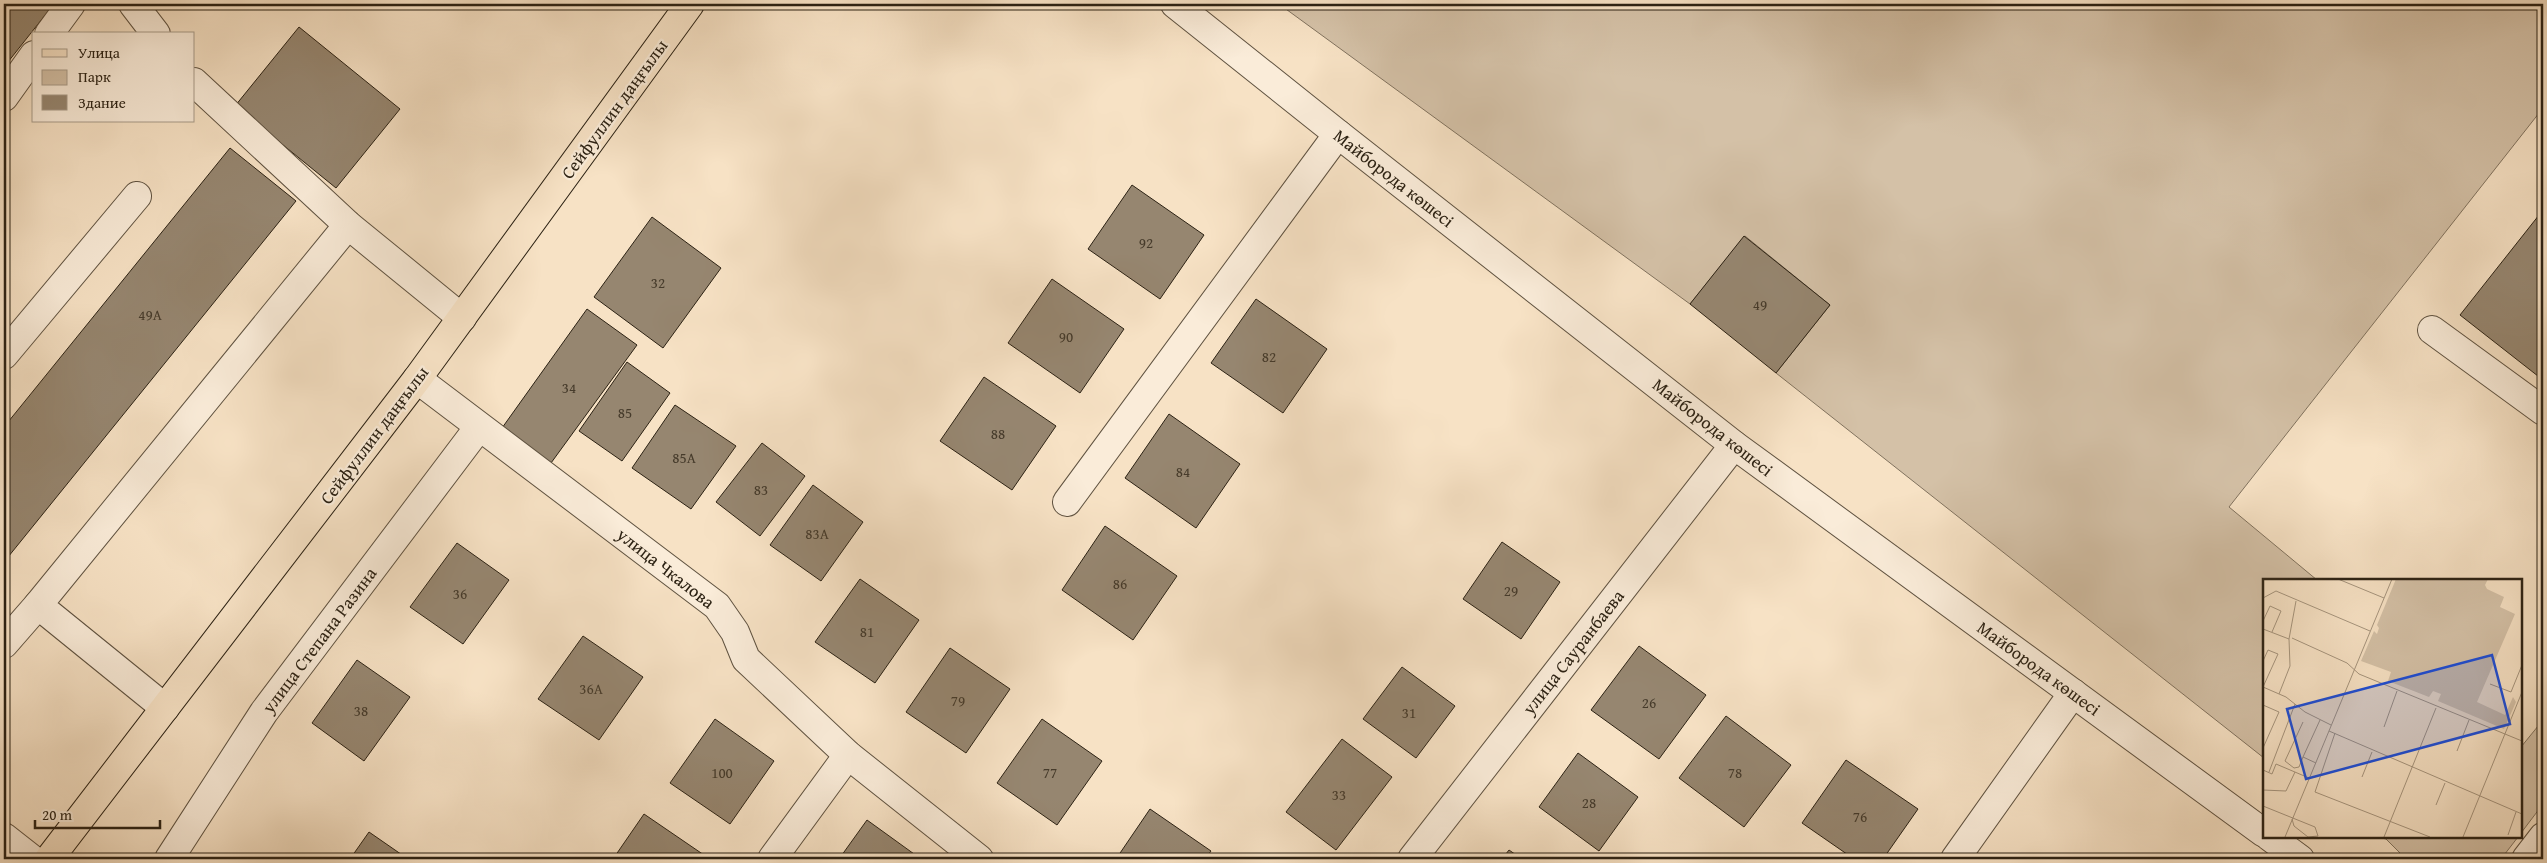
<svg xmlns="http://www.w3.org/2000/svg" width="2547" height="863" font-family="'Gentium Book Plus',serif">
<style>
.green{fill:#d4c1a7;stroke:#80725e}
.building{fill:#968670;stroke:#2c2214}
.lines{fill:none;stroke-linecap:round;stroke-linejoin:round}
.minor-casing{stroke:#5f5240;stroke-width:30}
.major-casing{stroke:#2c2214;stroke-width:30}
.minor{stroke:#faecd9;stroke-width:28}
.major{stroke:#f7e2c5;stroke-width:28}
.labels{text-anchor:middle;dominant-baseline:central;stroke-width:4.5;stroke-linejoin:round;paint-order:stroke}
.number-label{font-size:15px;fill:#463b2b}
.street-label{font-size:18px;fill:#2c2214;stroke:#faecd9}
.inset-road{fill:none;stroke:#a6957e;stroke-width:1}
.view{fill:#1d4ed8;fill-opacity:0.15;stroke:#1d4ed8;stroke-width:2.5}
.inset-edge{fill:none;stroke:#2c2214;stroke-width:2.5}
</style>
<rect width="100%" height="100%" fill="#f7e2c5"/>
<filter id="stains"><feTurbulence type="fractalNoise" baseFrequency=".004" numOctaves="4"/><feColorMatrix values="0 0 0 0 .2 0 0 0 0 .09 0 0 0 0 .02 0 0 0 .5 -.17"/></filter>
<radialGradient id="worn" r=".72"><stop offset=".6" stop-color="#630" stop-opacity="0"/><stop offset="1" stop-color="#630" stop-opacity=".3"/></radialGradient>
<g class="green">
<path d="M1279,4H2543V108L2229,507L2317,580H2264V758L1776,373L1830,305L1745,236L1690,304Z"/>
<path d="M2543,720V804L2521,833V747Z"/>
<path d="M2378,837H2518L2501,859H2406L2386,839Z"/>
</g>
<g class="building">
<path d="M4,4H43L50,9L4,67Z"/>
<path d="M299,27L400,109L336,188L235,106Z"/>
<path d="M230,148L296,201L4,562V427Z"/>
<path d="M1132,185L1204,235L1160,299L1088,249Z"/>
<path d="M2543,210V380L2460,315Z"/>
<path d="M652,217L721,268L663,348L594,297Z"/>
<path d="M1744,236L1830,305L1776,373L1690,304Z"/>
<path d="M1052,279L1124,329L1080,393L1008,343Z"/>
<path d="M1256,299L1327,349L1283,413L1211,363Z"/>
<path d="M587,309L637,345L551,463L502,428Z"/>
<path d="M627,362L670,393L622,461L579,431Z"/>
<path d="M984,377L1056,426L1012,490L940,441Z"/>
<path d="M675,405L736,446L691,509L632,468Z"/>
<path d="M1169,414L1240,464L1196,528L1125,478Z"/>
<path d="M762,443L805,476L760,536L716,502Z"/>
<path d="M813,485L863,522L821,581L770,545Z"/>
<path d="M1105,526L1177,576L1133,640L1062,590Z"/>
<path d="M1502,542L1560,582L1521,639L1463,599Z"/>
<path d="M457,543L509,580L463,644L410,607Z"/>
<path d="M860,579L919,620L875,683L815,642Z"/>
<path d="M583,636L643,677L599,740L538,699Z"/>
<path d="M1639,646L1706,695L1659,759L1591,710Z"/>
<path d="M950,648L1010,689L966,753L906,712Z"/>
<path d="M357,660L410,697L364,761L312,723Z"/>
<path d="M1402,667L1455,706L1416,758L1363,719Z"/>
<path d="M1726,716L1791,765L1744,827L1679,778Z"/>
<path d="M715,719L774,761L730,824L670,783Z"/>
<path d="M1042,719L1102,761L1057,825L997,783Z"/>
<path d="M1342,739L1392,777L1336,850L1286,812Z"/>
<path d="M1578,753L1638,797L1599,851L1539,807Z"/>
<path d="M1846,760L1918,809L1883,859H1854L1802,823Z"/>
<path d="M1150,809L1211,851L1205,859H1116Z"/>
<path d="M644,814L704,855L702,859H613Z"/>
<path d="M867,820L921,859H839Z"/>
<path d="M369,832L408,859H350Z"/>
<path d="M1509,850L1522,859H1502Z"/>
</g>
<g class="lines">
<defs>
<g id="minor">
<path d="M133,4L156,34"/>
<path d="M1175,4L1338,134L1734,445L2264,833"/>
<path d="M49,34L71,4"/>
<path d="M194,82L348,225L462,318"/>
<path d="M4,97L34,55"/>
<path d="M2432,330L2543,411"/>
<path d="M4,355L137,196"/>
<path d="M417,379L717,606L735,632L746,659L848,755L979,859"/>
<path d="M1067,502L1338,134"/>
<path d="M4,644L38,605"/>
<path d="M165,708L38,605L348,225"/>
<path d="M4,837L32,859"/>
<path d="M2270,837L2300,859"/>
<path d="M169,859L264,712L479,427"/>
<path d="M772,859L848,755"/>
<path d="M1412,859L1734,445"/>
<path d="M1955,859L2073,693"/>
<path d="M2526,859L2543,837"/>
</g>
<path id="major" d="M49,859L417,379L690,4"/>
</defs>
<use href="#minor" class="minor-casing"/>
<use href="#major" class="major-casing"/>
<use href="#minor" class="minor"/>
<use href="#major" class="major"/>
</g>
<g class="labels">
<g class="number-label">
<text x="1146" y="242">92</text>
<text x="658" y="282">32</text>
<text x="1760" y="304">49</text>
<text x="150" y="314">49А</text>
<text x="1066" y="336">90</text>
<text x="1269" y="356">82</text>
<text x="569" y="387">34</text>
<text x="625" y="412">85</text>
<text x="998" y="433">88</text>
<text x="684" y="457">85А</text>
<text x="1183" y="471">84</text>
<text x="761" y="489">83</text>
<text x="817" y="533">83А</text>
<text x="1120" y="583">86</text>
<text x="1511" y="590">29</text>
<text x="460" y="593">36</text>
<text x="867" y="631">81</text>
<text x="591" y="688">36А</text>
<text x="958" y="700">79</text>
<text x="1649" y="702">26</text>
<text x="361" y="710">38</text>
<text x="1409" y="712">31</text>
<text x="722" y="772">100</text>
<text x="1050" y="772">77</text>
<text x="1735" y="772">78</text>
<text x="1339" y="794">33</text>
<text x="1589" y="802">28</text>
<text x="1860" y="816">76</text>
</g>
<g class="street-label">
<text transform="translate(614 109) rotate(-54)">Сейфуллин даңғылы</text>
<text transform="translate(1394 178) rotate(38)">Майборода көшесі</text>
<text transform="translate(1713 427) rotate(38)">Майборода көшесі</text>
<text transform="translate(374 435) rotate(-53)">Сейфуллин даңғылы</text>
<text transform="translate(666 568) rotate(38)">улица Чкалова</text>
<text transform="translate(319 640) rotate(-53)">улица Степана Разина</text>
<text transform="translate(1573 652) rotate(-52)">улица Сауранбаева</text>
<text transform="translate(2039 668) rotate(36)">Майборода көшесі</text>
</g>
</g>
<g transform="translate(2263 579)">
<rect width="259" height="259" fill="#f7e2c5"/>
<path d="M133,0H225L222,6L224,10L241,18L237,28L252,35L214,123L242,136L250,118L253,123L241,150L175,122L178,115L170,112L166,118L125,102L128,93L98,82L111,52L114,55L116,49L114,46Z" fill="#d4c1a7"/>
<path class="inset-road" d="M75,0L121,19M0,19L13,12L107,52M0,42L7,27L18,32L9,53M0,50L26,60M29,59L84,84L96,95L259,162M0,82L5,71L15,75L0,108M227,105L248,113L259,86M0,108L23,118L42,133L68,146M16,115L27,87L26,60L33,22M0,126L16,133L0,169M40,143L22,182L31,189L36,188L40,178M121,148L134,112M66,152L259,235M72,154L52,213L167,258M194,172L206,141M53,184L40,178L57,141M0,191L9,195L13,185L46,199M6,193L32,125M99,198L109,173M0,211L23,212L32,193M173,226L182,204M0,227L52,248L55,257L45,258L31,247L29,240M245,256L253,233M22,258L129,0M121,258L173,129M200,258L259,113"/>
<path class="view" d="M229,76L247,145L43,200L24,130Z"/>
<rect width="259" height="259" class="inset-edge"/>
</g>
<rect width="2547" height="863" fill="none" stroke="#f7e2c5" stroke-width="20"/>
<rect x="5" y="5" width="2537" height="853" fill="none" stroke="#2c2214" stroke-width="2.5"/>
<rect x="10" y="10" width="2527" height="843" fill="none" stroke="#2c2214"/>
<rect x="32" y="32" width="162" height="90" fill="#faecd9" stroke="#a89b8a"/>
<rect x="42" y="49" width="25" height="8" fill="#f7e2c5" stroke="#a89b8a"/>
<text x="78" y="58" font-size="15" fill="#2c2214">Улица</text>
<rect x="42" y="70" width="25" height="15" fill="#d4c1a7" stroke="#a89b8a"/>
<text x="78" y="82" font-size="15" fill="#2c2214">Парк</text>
<rect x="42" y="95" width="25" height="15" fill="#968670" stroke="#a89b8a"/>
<text x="78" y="108" font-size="15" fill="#2c2214">Здание</text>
<path d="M35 820v8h125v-8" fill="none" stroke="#2c2214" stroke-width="2.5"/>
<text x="42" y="820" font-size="15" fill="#2c2214" stroke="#faecd9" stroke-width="4" paint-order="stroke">20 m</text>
<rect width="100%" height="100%" filter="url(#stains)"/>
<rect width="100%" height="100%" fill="url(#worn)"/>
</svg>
